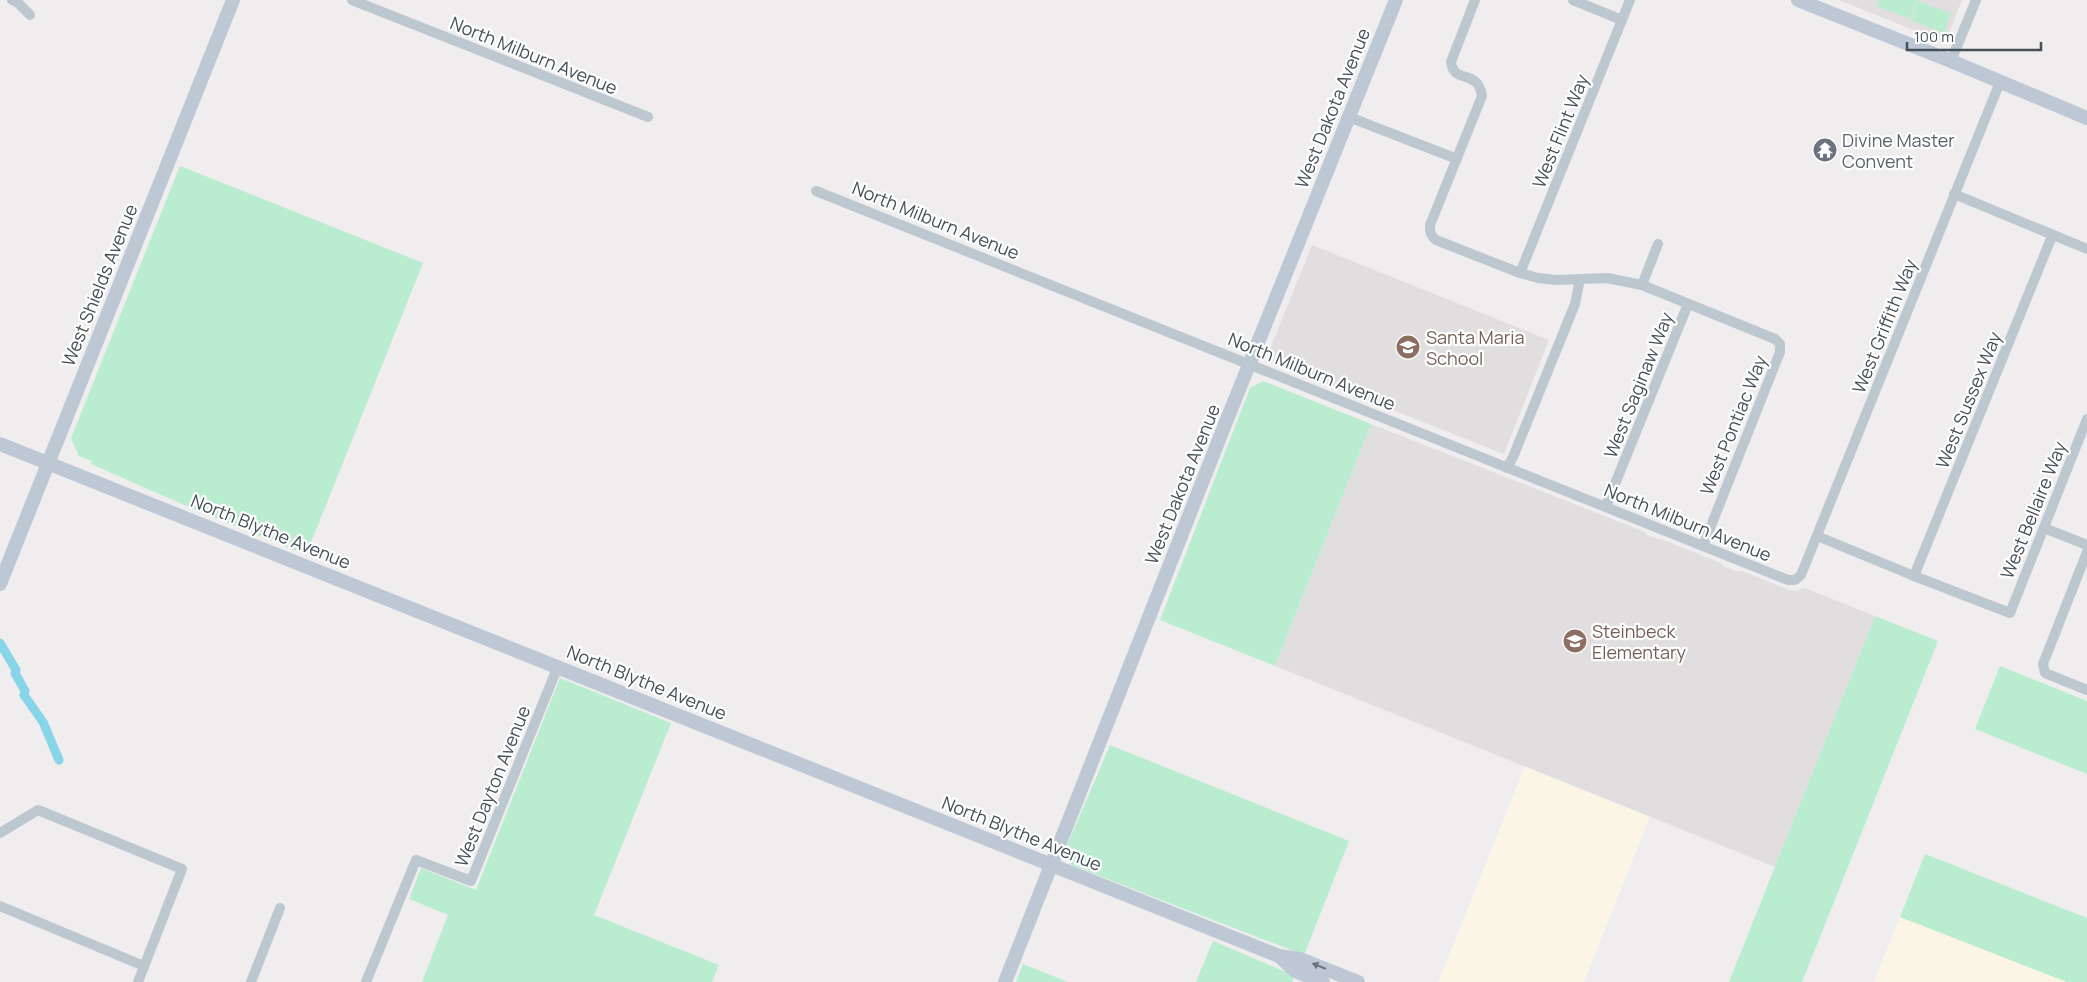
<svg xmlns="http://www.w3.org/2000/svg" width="2087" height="982" font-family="Manrope,sans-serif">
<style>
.commercial{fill:#fbf5e5}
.education{fill:#e0dedf}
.green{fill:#baedcf}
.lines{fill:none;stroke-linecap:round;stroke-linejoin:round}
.canal{stroke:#88d5ea;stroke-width:9}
.street{stroke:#bdc7cf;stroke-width:10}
.secondary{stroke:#bdc8d4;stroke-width:14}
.oneway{fill:#69747f}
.labels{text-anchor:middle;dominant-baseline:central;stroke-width:4.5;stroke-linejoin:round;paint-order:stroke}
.street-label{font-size:18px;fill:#45505a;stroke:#fff}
.worship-label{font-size:18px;fill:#5b616d;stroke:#fff;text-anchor:start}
.education-label{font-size:18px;fill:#785e54;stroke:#fff;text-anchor:start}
</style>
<rect width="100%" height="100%" fill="#efeded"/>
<g class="commercial">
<path d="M1525,766L1650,816L1584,982H1438Z"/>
<path d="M1900,917L2067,982H1874Z"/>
</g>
<g class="education">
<path d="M1839,0H1962L1947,38L1941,41Z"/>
<path d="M1312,245L1549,340L1504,454L1271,362L1268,354Z"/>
<path d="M1371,424L1645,532L1647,535L1658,539H1661L1721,563L1723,566L1738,572L1742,571L1789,590L1796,591L1805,588L1875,616L1775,867L1275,666Z"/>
</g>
<g class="green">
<path d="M1879,0H1917L1910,19L1877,6Z"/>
<path d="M1918,1L1951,13L1944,33L1911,20Z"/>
<path d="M180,166L423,263L306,555L191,508L91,464L92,461L79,456L71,438Z"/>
<path d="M1263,381L1371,424L1275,666L1160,620L1250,388Z"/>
<path d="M1875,616L1938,641L1802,982H1729Z"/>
<path d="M2000,666L2087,701V774L1975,729Z"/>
<path d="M560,678L671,723L594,915L719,965L712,982H422L448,915L409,899L421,868L476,890Z"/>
<path d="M1110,745L1349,841L1304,955L1071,865L1066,856V848Z"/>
<path d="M1925,854L2087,918V982H2067L1900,917Z"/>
<path d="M1213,941L1293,975V982H1196Z"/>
<path d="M1023,964L1068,982H1016Z"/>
</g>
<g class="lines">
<path class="canal" d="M0,643L16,670L15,673L25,691L24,695L43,722L59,760"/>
<g class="street">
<path d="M12,0L17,2L30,15"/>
<path d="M352,0L648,117"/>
<path d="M1475,0L1451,62C1454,85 1478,68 1482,96L1430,225C1430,232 1430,235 1436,240L1520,273L1538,278L1556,280L1607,278L1642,285L1775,339L1780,344V352L1703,546"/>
<path d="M1573,0L1622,20"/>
<path d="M1951,61L1976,0"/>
<path d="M1349,117L1457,159"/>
<path d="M816,191L1788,580H1795L1801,575L2000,82"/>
<path d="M1954,194L2087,249"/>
<path d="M1520,273L1630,0"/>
<path d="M1642,285L1658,244"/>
<path d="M1507,468L1513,457L1575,304L1580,279"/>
<path d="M1606,506L1688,304"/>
<path d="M2044,528L2087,545"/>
<path d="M1817,536L1914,576L2010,613L2087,419"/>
<path d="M2087,552L2043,664L2045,673L2087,690"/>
<path d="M1914,576L2052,236"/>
<path d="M0,833L38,810L182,869L138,982"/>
<path d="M0,906L144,966"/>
<path d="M251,982L280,908"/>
<path d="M366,982L416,860L471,881L558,666"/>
</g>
<g class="secondary">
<path d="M1798,0L1951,61L2087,118"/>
<path d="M0,444L1279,956L1300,959L1358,982"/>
<path d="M0,584L233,0"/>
<path d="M1279,956L1295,971L1323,982"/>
<path d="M1005,982L1226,422L1396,0"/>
</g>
</g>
<defs><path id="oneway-solid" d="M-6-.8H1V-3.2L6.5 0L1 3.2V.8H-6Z" transform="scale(1.25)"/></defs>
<use class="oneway" href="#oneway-solid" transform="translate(1319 966) rotate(-158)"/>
<defs>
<symbol id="temple-disc" viewBox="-11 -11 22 22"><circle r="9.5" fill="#6b7280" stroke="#fff"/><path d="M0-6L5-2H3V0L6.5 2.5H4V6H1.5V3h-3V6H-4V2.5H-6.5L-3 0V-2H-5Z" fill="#fff"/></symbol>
<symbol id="school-disc" viewBox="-11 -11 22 22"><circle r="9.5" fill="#8d6e63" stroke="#fff"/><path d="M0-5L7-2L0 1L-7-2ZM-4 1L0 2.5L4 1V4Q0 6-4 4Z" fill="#fff"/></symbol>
</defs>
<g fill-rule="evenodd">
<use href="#temple-disc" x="1811" y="136" width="28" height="28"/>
<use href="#school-disc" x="1394" y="333" width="28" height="28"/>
<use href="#school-disc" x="1561" y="627" width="28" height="28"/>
</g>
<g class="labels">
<g class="street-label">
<text transform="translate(534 55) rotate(22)">North Milburn Avenue</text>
<text transform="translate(1332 108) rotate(-68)">West Dakota Avenue</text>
<text transform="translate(1560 131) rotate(-68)">West Flint Way</text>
<text transform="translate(936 220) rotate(22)">North Milburn Avenue</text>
<text transform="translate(99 285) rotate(-68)">West Shields Avenue</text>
<text transform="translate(1884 326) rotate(-68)">West Griffith Way</text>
<text transform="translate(1312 371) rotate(22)">North Milburn Avenue</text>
<text transform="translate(1638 385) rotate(-68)">West Saginaw Way</text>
<text transform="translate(1968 400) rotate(-68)">West Sussex Way</text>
<text transform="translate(1733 425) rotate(-68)">West Pontiac Way</text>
<text transform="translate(1182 484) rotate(-68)">West Dakota Avenue</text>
<text transform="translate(2033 510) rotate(-68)">West Bellaire Way</text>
<text transform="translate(1688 522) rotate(22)">North Milburn Avenue</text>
<text transform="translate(271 531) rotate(22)">North Blythe Avenue</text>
<text transform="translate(647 682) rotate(22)">North Blythe Avenue</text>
<text transform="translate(492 786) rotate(-68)">West Dayton Avenue</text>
<text transform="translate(1022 833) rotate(22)">North Blythe Avenue</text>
</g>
<g class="worship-label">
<text x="1842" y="140">Divine Master<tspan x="1842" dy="21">Convent</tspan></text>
</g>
<g class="education-label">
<text x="1426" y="337">Santa Maria<tspan x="1426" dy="21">School</tspan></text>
<text x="1592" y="631">Steinbeck<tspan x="1592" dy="21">Elementary</tspan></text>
</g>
</g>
<path d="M1907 42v8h134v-8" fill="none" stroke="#45505a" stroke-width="2.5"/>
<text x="1914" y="42" font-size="15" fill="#45505a" stroke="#ffffff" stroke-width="4" paint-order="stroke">100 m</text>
</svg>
